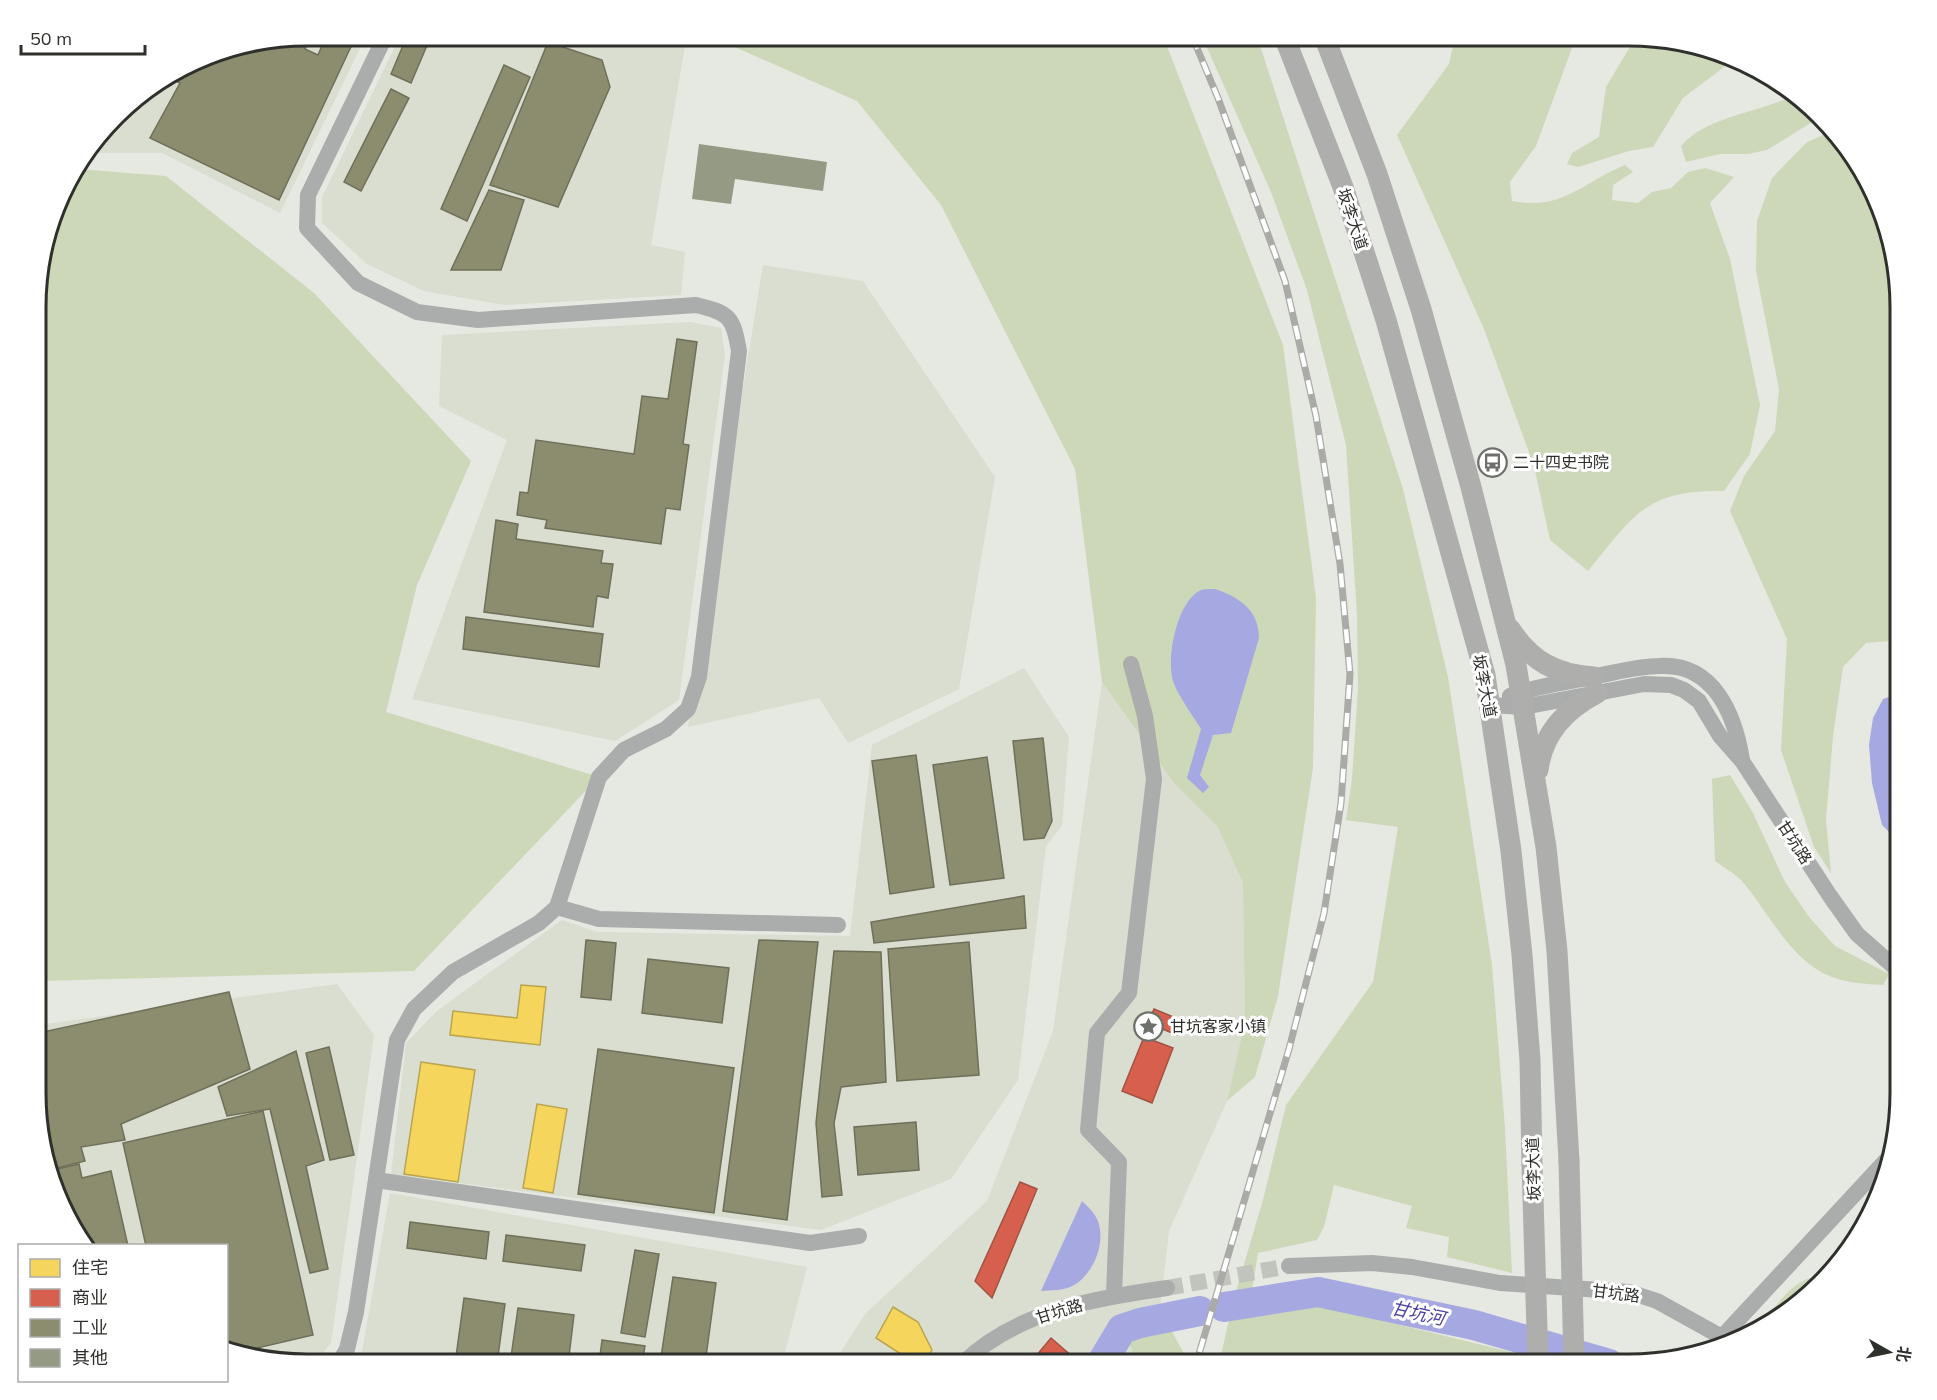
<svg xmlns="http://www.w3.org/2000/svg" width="1937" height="1400" font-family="Mulish,'Noto Sans SC',sans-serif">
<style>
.built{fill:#d9ded0}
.green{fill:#cdd8b8}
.water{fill:#a6a8e1}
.homes{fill:#f6d55c;stroke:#baa44d;stroke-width:1.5}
.shops{fill:#d6604d;stroke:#a45243;stroke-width:1.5}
.industry{fill:#8c8c6e;stroke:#70705a;stroke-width:1.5}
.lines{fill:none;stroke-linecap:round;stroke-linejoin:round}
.river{stroke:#a6a8e1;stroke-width:30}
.building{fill:#959a84}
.minor-tunnel{stroke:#c1c3bd;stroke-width:16;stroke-dasharray:16 8;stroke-linecap:butt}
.minor{stroke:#abacac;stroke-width:16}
.major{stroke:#aeaead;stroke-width:21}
.rail-casing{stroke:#aaaaa7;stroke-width:7}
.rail{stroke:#fff;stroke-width:4.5;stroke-dasharray:14;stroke-linecap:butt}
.major-bridge{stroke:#aeaead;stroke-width:21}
.labels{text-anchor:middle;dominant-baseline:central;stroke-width:6;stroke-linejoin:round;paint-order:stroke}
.street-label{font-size:16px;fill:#2e302b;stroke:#fff}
.poi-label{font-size:16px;fill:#2e302b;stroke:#fff;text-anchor:start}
.water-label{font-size:18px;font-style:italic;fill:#4941a4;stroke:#fff}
.rim{fill:none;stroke:#2e302b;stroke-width:3}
</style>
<rect width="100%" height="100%" fill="#e6e8e2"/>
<g class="built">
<path d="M308,36H366L280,213L162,153H90L128,104L204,57Z"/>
<path d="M400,36H673L685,46L651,245L685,252L681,295L504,305L424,291L367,264L322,223V197Z"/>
<path d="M763,265L863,281L995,477L959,689L848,743L819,698L688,727Z"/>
<path d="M691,322L721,328L725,355L679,700L615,741L412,699L507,440L439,406L442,335Z"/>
<path d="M1024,668L1069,737L1062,826L1046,846L1018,1080L951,1179L821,1230L391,1174L406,1043L437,1011L562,920L597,932L850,936L872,745Z"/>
<path d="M1102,682L1174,783L1217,826L1243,883L1245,1021L1227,1101L1169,1231L1157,1336L1130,1364H833L865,1314L987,1201L1053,1031Z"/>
<path d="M337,984L374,1035L331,1343L315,1363H290L227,1349L226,1246L88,1245L72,1228L38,1127V1025Z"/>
<path d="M390,1193L807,1267L782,1364L360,1363Z"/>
</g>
<g class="green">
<path d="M710,36H1163L1283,345L1316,598L1313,768L1278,996L1255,1077L1227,1101L1245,1021L1243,883L1217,826L1174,783L1102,682L1075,469L941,205L857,101Z"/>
<path d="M1210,36H1257L1403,489L1448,677L1492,965L1505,1128L1512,1273L1447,1257L1449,1237L1406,1228L1412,1206L1334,1185L1324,1227L1317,1240L1258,1253L1249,1309L1302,1301L1519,1354L1520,1364H1219L1234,1298L1263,1200L1286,1105L1373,982L1398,827L1346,820L1352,779L1358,688L1357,615L1346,445L1307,290L1271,192L1205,43Z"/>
<path d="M1455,36L1576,37L1536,146L1510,182L1512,201C1563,211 1581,183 1625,165L1633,172L1613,185L1612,200L1638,203L1652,192L1671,188L1688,172L1705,168L1734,177L1710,203L1730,259L1760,405L1750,454L1724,491C1646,489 1633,516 1588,571L1550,540L1534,466L1484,329L1397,135L1449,64Z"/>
<path d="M1636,37H1647L1736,58L1683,98L1653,147L1629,151L1578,167L1567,164L1572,153L1599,137L1606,87Z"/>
<path d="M1796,94L1817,119L1767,150L1748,154H1720L1686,162L1681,146C1708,115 1761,113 1796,94Z"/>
<path d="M1828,133L1873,187L1900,290V640L1866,643L1843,667L1833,736L1826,820L1831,873L1814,847L1781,750L1787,639L1730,511L1744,476L1775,431L1779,389L1756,271L1757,221L1772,178L1807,142Z"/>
<path d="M78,169L166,176L314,293L471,461L417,585L386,712L599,777L414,971L38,981V273L64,187Z"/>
<path d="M1730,775L1752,811L1785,882L1809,917L1835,946L1889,974L1883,985C1865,984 1849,983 1832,977C1790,961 1769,912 1741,880C1734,873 1723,867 1715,861L1712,779Z"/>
<path d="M1823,1275L1765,1323L1764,1320C1783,1298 1793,1279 1823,1275Z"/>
<path d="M1149,1326L1170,1328L1187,1359L1185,1364H1137L1126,1334Z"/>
</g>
<g class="water">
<path d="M1215,589C1239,597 1259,610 1259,638L1231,733L1213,735L1200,775L1209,787L1203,793L1187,778L1201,729C1192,714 1181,700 1174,684C1165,663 1176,601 1201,590C1204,589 1210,589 1215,589Z"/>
<path d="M1895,695L1900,697V843L1882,825L1872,783L1869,745L1873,718L1883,699Z"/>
<path d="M1082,1201C1087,1206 1094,1212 1097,1219C1107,1240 1094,1274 1074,1285C1065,1291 1051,1290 1041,1291Z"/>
</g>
<g class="homes">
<path d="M521,985L546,987L540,1045L450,1035L453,1011L517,1018Z"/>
<path d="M421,1062L475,1070L458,1182L404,1174Z"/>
<path d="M537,1104L567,1109L553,1193L523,1188Z"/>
<path d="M893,1307L918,1322L932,1350L924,1364H916L876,1338Z"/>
</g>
<g class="shops">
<path d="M1154,1009L1183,1021L1177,1035L1148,1023Z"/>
<path d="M1144,1037L1173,1048L1152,1103L1122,1091Z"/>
<path d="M1020,1182L1037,1189L992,1298L975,1281Z"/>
<path d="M1051,1338L1081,1364H1045L1036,1356Z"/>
</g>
<g class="industry">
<path d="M308,36H311L305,49L318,55L326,36H356L279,200L150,138L180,83L170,78L204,57Z"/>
<path d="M407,36H431L411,83L391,74Z"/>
<path d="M548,42L602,60L610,87L558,207L490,185Z"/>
<path d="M504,65L530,77L467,221L441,209Z"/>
<path d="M391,89L409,98L361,191L344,182Z"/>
<path d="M489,190L524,200L501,270H451Z"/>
<path d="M677,339L697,342L683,444L689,445L680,510L666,508L661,544L545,528L547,520L517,515L520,492L528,493L536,440L634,454L642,396L668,399Z"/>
<path d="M496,520L518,524L516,539L603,551L601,563L613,564L608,598L597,596L593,627L484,612Z"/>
<path d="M466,617L603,634L599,667L463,649Z"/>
<path d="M1043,738L1052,821L1044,838L1024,840L1013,741Z"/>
<path d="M916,755L934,887L890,894L872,761Z"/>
<path d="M987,757L1004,878L950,885L933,765Z"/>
<path d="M1024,896L1026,928L874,943L871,922Z"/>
<path d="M586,940L616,943L611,1000L581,997Z"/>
<path d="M759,940L818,942L787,1220L723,1211Z"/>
<path d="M969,942L979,1075L897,1081L888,949Z"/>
<path d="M834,951L881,952L886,1082L841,1087L834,1123L842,1195L822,1197L816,1123Z"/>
<path d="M648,959L729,968L722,1023L642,1013Z"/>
<path d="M229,992L250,1069L121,1124L125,1140L81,1147L85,1161L57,1168L46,1124L38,1126V1033Z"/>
<path d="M329,1047L354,1155L330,1160L306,1053Z"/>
<path d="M598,1049L734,1068L714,1213L578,1194Z"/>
<path d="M296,1051L324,1160L306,1166L328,1269L310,1273L270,1109L227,1116L218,1087Z"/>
<path d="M263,1111L313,1335L240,1352L226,1349V1246H146L123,1143Z"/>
<path d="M916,1122L919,1170L858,1175L854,1127Z"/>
<path d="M79,1164L82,1178L111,1171L128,1246H88L72,1228L53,1170Z"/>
<path d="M410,1222L489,1232L486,1259L407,1248Z"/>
<path d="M506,1235L585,1245L581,1271L503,1261Z"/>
<path d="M635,1250L659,1254L645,1337L621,1333Z"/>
<path d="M673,1277L716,1283L705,1364H660Z"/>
<path d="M464,1298L505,1304L497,1364H455Z"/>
<path d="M518,1308L574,1315L568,1364H510Z"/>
<path d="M602,1340L645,1346L642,1364H599Z"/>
</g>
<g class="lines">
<g class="river">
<path d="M1224,1307L1318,1292L1474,1325L1609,1364"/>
<path d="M1101,1364L1122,1329L1140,1323L1200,1311"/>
</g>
</g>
<path class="building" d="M699,144L827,162L823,191L735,179L731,204L692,199Z"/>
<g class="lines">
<path class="minor-tunnel" d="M1167,1288L1289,1266"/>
<g class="minor">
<path d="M1510,696C1535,686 1564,683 1591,677C1614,673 1637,666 1660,666C1714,663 1735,715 1742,760"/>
<path d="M1490,705L1524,707L1644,684L1671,685L1684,690L1699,701L1720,736L1742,761L1830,896L1857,934L1900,972"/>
<path d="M557,907L599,919L838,925"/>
<path d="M376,1180L810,1243L859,1236"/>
<path d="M1289,1266L1372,1263L1412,1267L1500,1283L1629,1292L1657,1301L1729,1341"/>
<path d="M1114,1295L1119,1162L1088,1130L1097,1033L1129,993L1154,779L1145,716L1131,664"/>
<path d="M1722,1337L1891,1155"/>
<path d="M339,1363L347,1349L356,1312L397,1040L414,1009L453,972L539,923L557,907L599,777L624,750L666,729L688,709L699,677L739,351C733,317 730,313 696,305L478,320L417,312L358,283L307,228L308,195L383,41"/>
<path d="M962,1364C1016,1311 1096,1298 1167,1288"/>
</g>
<g class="major">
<path d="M1284,36L1343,187L1386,320L1485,675L1511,851L1522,955L1530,1060L1532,1164"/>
<path d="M1324,36L1377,174L1421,309L1471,487L1516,665L1546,847L1557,951L1569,1161"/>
<path d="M1510,629C1531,661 1556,675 1594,677"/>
<path d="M1538,770C1543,733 1565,710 1597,693"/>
</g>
<defs>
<path id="rail" d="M1192,36L1218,98L1285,281L1316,416L1340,564L1350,674L1341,803L1324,913L1289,1049L1196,1364"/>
</defs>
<use href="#rail" class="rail-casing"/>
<use href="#rail" class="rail"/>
<g class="major-bridge">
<path d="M1569,1161L1574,1364"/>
<path d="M1532,1164L1538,1364"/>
</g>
</g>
<defs>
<symbol id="bus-ring" viewBox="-11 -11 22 22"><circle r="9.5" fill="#fff" stroke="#6e706b" stroke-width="1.5"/><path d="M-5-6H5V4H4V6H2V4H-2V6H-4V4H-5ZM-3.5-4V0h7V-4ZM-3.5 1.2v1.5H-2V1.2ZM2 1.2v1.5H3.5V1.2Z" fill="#6e706b"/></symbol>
<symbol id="sight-ring" viewBox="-11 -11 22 22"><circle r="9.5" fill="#fff" stroke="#6e706b" stroke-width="1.5"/><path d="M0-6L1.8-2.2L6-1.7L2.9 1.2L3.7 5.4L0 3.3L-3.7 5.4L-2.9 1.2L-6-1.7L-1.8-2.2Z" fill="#6e706b"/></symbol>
</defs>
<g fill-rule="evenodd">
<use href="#bus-ring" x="1476" y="446" width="33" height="33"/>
<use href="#sight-ring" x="1132" y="1010" width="33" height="33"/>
</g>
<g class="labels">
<g class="street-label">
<text transform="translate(1353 219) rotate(72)">坂李大道</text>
<text transform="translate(1485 686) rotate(79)">坂李大道</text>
<text transform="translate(1795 842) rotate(57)">甘坑路</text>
<text transform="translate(1533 1169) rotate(-92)">坂李大道</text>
<text transform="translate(1616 1293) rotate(7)">甘坑路</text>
<text transform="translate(1059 1311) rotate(-17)">甘坑路</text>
</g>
<g class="poi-label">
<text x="1513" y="462">二十四史书院</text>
<text x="1170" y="1026">甘坑客家小镇</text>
</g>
<g class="water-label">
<text transform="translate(1418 1313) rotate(12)">甘坑河</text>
</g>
</g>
<path d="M0 0H1937V1400H0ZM307 46H1629A261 261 0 0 1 1890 307V1093A261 261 0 0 1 1629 1354H307A261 261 0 0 1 46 1093V307A261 261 0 0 1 307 46Z" fill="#fff" fill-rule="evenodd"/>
<path class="rim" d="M307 46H1629A261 261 0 0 1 1890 307V1093A261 261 0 0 1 1629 1354H307A261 261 0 0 1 46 1093V307A261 261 0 0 1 307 46Z"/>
<rect x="18" y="1244" width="210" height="138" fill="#ffffff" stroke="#abacaa" stroke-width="1.5"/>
<rect x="30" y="1259" width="30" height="18" fill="#f6d55c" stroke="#abacaa" stroke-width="1.5"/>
<text x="72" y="1274" font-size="18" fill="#2e302b">住宅</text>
<rect x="30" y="1289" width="30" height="18" fill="#d6604d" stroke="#abacaa" stroke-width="1.5"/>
<text x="72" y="1304" font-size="18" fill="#2e302b">商业</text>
<rect x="30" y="1319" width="30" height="18" fill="#8c8c6e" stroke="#abacaa" stroke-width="1.5"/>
<text x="72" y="1334" font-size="18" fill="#2e302b">工业</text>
<rect x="30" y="1349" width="30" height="18" fill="#959a84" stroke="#abacaa" stroke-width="1.5"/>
<text x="72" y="1364" font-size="18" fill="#2e302b">其他</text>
<g transform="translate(1889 1352) rotate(99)" stroke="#ffffff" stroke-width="4.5" paint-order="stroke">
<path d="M0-4.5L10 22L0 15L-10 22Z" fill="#2e302b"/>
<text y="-9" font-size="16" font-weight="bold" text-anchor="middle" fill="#2e302b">北</text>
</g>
<path d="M21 45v9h124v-9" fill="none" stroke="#2e302b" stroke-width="3"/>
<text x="30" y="45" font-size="18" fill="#2e302b" stroke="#ffffff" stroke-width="4.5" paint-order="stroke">50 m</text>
</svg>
